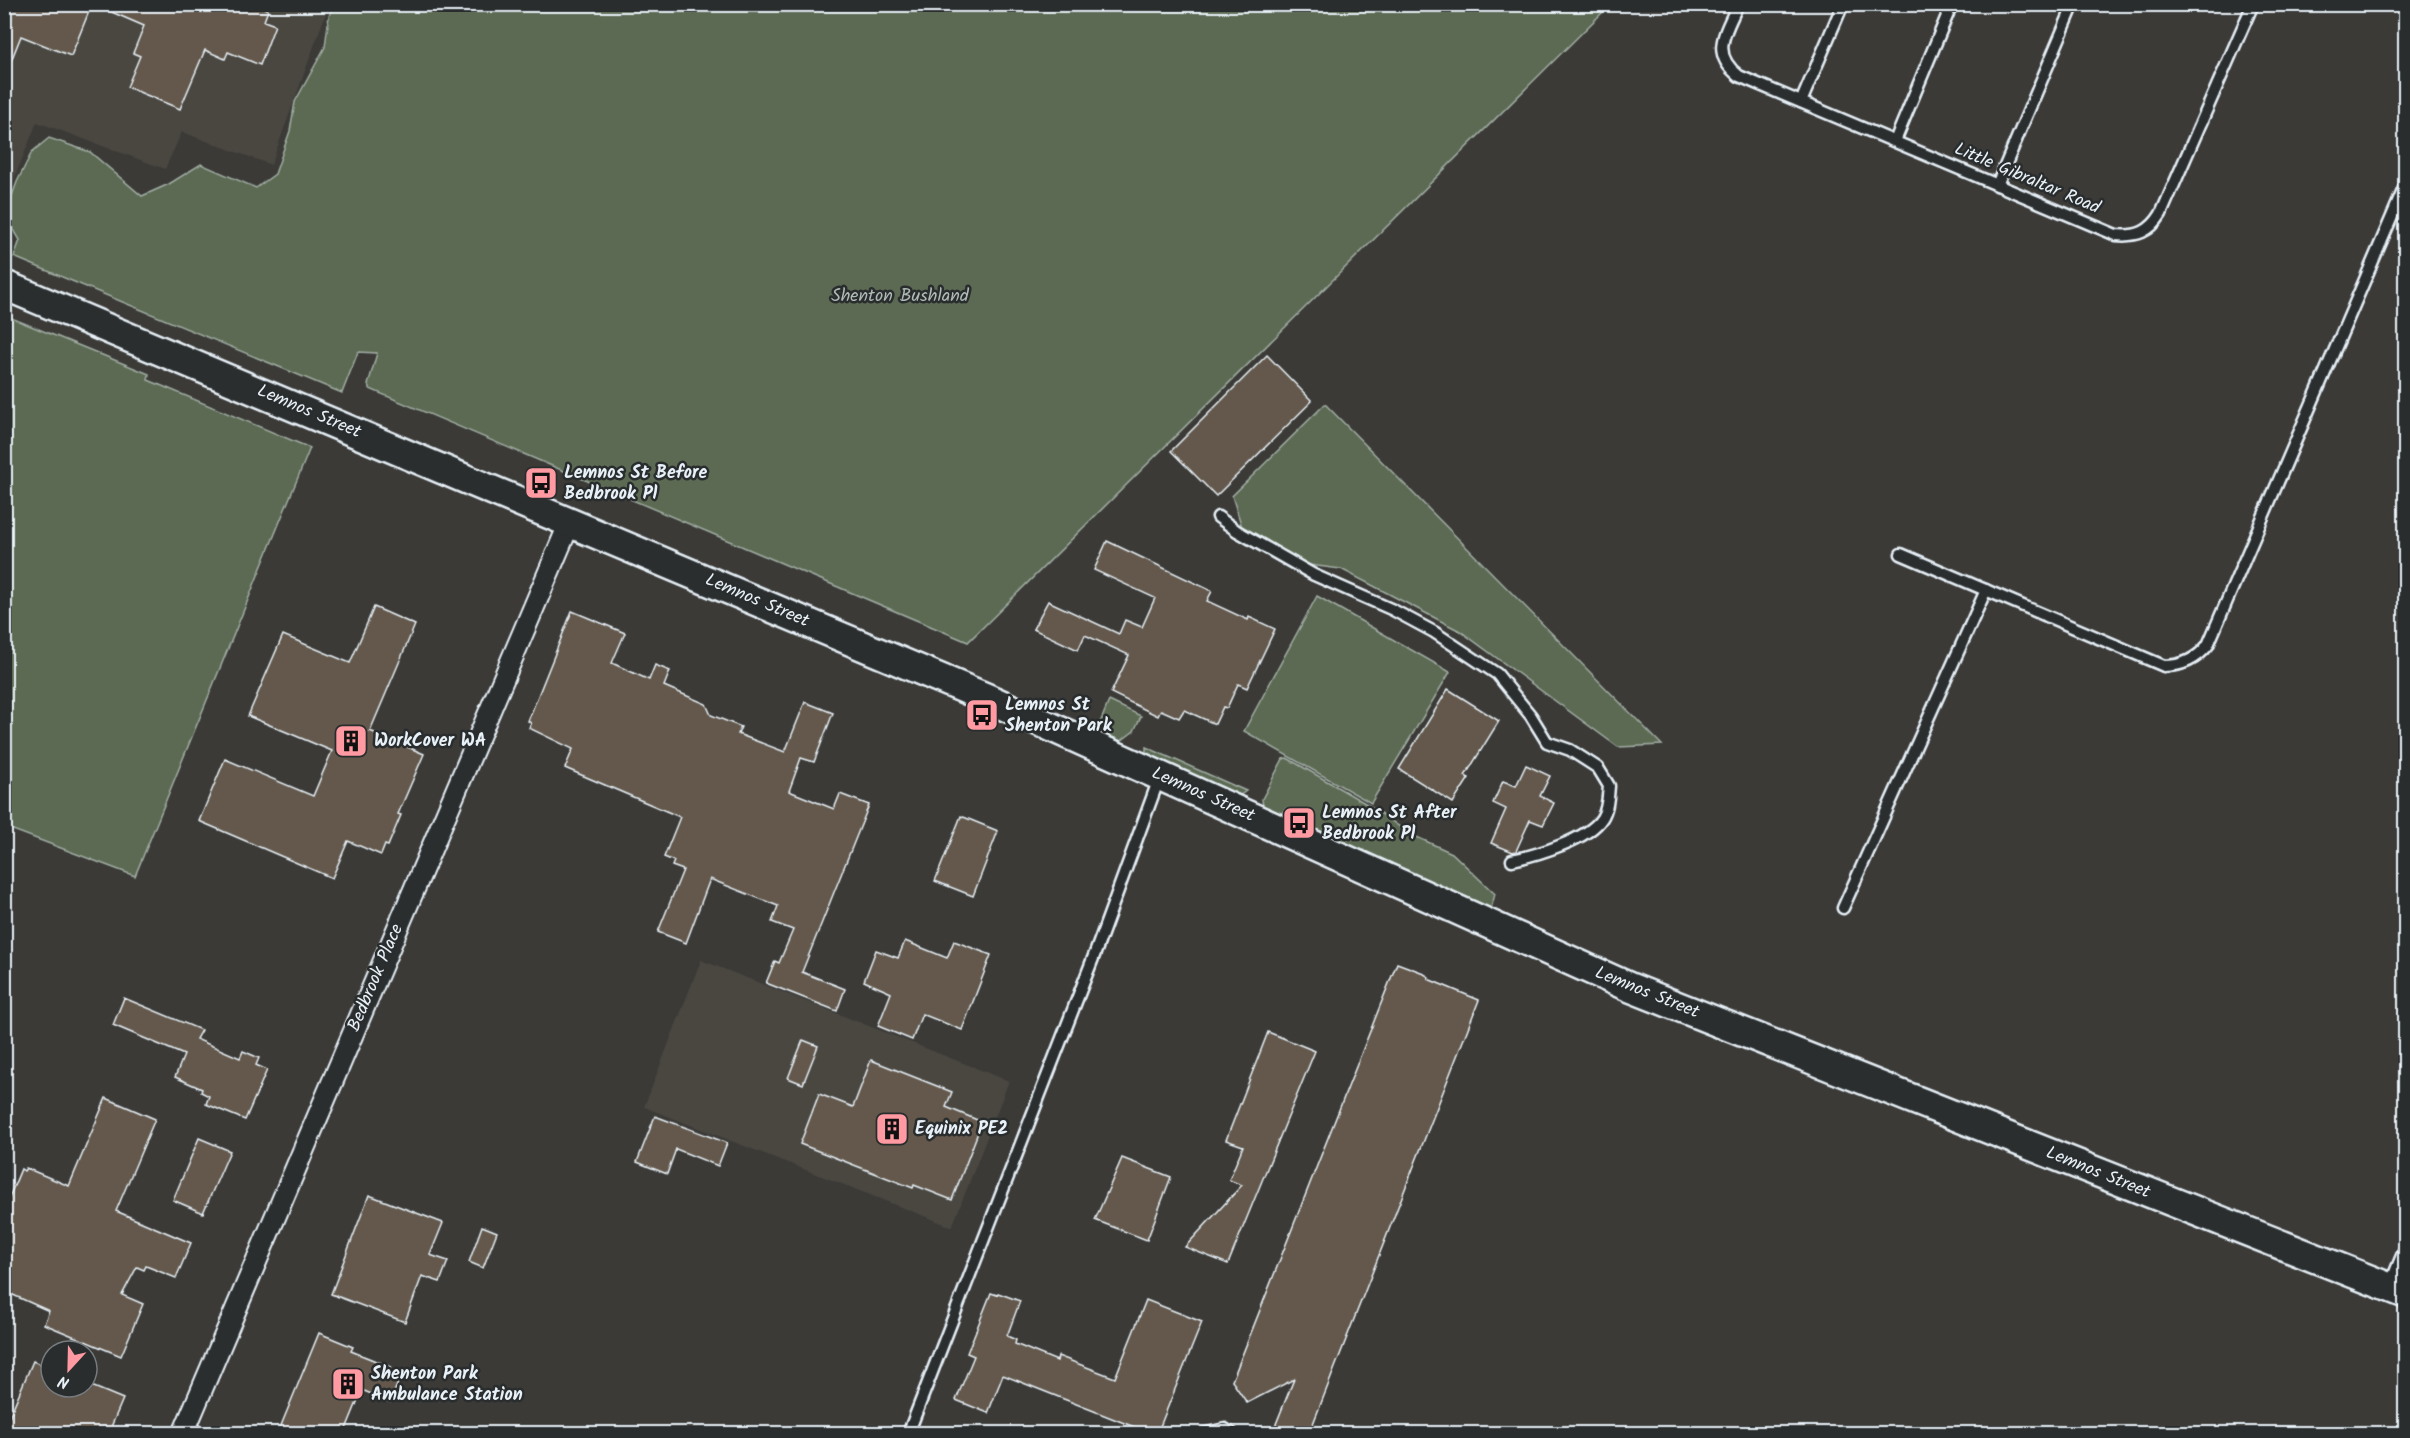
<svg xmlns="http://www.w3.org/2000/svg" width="2410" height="1438" font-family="Kalam,sans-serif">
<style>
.built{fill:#4a4641}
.green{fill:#5b6a52;stroke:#a2aea5;stroke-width:1.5}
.building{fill:#64594c;stroke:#e8f1f8;stroke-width:1.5}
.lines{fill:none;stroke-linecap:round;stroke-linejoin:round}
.lane-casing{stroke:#e8f1f8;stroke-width:15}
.street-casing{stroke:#e8f1f8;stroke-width:24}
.secondary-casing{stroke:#e8f1f8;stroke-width:33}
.lane{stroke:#2a2d2e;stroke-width:10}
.street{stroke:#2a2d2e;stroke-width:20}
.secondary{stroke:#2a2d2e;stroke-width:28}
.labels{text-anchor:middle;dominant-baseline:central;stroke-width:5;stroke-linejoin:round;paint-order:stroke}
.street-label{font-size:18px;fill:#e8f1f8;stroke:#2a2d2e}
.park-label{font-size:18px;fill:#b0bbb6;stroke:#2a2d2e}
.poi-label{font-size:18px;font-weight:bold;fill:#e8f1f8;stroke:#2a2d2e;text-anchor:start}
</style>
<rect width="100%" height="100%" fill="#3b3a37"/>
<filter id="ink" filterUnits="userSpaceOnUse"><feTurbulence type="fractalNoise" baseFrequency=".0167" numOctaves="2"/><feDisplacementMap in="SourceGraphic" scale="12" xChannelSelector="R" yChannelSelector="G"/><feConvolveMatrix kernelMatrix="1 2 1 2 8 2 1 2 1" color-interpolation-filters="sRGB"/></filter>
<g filter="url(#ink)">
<g class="built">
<path d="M5,5H329L271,165L182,132L165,169L37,122L5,202Z"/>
<path d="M701,960L1009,1081L952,1227L644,1107Z"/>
</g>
<g class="green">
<path d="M334,5V4L1610,5L968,642L370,389L368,385L377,353L358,352L342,393L14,257L20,240L5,215L17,182L32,152L49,138L90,152L142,196L169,184L201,164L256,188L275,174L290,131L295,102L325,47L329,16Z"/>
<path d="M4,315L149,374L148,380L310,448L135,876L5,827Z"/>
<path d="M1325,404L1662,745L1618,747L1460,631L1341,569L1309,565L1242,527L1232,496Z"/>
<path d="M1317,596L1450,672L1371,803L1244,731Z"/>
<path d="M1109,701L1141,716L1134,731L1121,741L1097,730Z"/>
<path d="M1146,747L1246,791L1239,796L1146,753Z"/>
<path d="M1287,758L1370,806L1410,834L1452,853L1495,894L1491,909L1300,825L1303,817L1286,809L1280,815L1263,807L1262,799L1283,759Z"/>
</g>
<g class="building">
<path d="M4,4H92L71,56L21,36L5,76Z"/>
<path d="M93,4H256L268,10L264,21L275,25L260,65L228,52L225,59L205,50L180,109L127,87L140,56L133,53L144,26Z"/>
<path d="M1267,355L1312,401L1216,496L1171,451Z"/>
<path d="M1107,541L1212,591L1207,601L1248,620L1249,617L1275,629L1247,688L1238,684L1227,708L1223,707L1215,724L1184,710L1179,718L1161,710L1158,716L1111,693L1129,655L1085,635L1078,650L1033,629L1048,601L1119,634L1125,620L1142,627L1155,598L1094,570Z"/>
<path d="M374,607L415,625L370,731L424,754L398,814L401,815L388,846L385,845L381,855L348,841L332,878L199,821L225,759L313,796L332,751L248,716L283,635L350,663Z"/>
<path d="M572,611L625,633L612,663L649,680L655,665L670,671L664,686L706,704L711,715L741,727L738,734L785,752L805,702L833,713L814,762L801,758L789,791L834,809L840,794L869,805L802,972L845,989L837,1011L766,983L775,961L779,963L793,930L772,922L778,906L710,879L686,943L658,932L683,870L672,866L674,861L664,857L680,817L565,768L573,749L529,728L531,723L528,721Z"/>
<path d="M1448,689L1499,721L1465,776L1469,778L1453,803L1399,769Z"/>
<path d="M1526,765L1550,776L1540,796L1554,803L1543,825L1530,820L1516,851L1513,852L1491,843L1506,809L1493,803L1503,781L1516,786Z"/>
<path d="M961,816L998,831L973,896L935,881Z"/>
<path d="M905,941L947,958L954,941L991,955L962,1030L922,1014L912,1040L878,1026L891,993L864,981L876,950L898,958Z"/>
<path d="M1397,963L1421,972L1429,977L1428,979L1479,1000L1309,1434H1272L1294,1379L1247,1403L1232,1381Z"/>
<path d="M124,998L201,1030L196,1039L240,1058L243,1051L259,1058L256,1065L267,1070L245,1120L206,1104L209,1096L201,1092L202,1089L175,1077L184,1055L113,1025Z"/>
<path d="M1268,1032L1315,1051L1228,1264L1185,1247L1242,1185L1229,1180L1243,1146L1226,1140Z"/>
<path d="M803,1040L818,1046L803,1084L788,1078Z"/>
<path d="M871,1060L952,1092L946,1107L982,1122L952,1200L914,1185L913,1188L800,1144L819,1094L853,1107Z"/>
<path d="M106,1098L155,1119L116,1211L191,1243L176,1278L146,1266L144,1270L137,1267L122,1295L143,1304L121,1356L44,1324L49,1311L4,1291V1210L21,1169L24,1171L26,1168L69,1186Z"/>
<path d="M655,1116L727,1143L718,1166L676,1149L667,1174L637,1162Z"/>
<path d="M199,1138L230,1151L203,1213L173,1200Z"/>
<path d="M1122,1158L1171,1177L1147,1240L1095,1220Z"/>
<path d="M369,1195L443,1223L430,1255L448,1261L440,1282L422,1276L405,1322L331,1294Z"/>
<path d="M482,1226L497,1232L483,1268L469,1262Z"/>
<path d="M991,1293L997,1295L998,1293L1020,1301L1007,1336L1016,1340L1015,1344L1057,1361L1058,1356L1115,1378L1146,1300L1202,1322L1157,1434H1152L1003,1375L988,1413L956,1400L974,1356L967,1353Z"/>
<path d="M319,1333L353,1347L351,1351L391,1367L388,1373L400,1378L390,1402L362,1390L344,1434H294L280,1428Z"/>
<path d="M33,1361L51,1369V1387H94L123,1399L108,1434H4V1429Z"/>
</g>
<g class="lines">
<defs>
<g id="lane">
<path d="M1738,4C1726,32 1709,53 1739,76L2116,235C2137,237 2150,232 2161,214L2253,4"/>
<path d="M1801,102L1843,4"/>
<path d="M1895,141L1952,4"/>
<path d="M1997,185L2074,4"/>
<path d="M1218,517L1237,531L1314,575L1393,610L1434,632L1497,674L1531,716L1547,742L1570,750L1598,768L1609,786C1608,796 1608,809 1602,818C1588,840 1536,855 1512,860"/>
<path d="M1901,554L2164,666C2182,666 2197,659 2208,645L2406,184"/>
<path d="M1843,908L1986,590"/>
<path d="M2389,1287L2406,1246"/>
<path d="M908,1434L1097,948L1160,776"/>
<path d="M1203,1434L1225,1429L1233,1434"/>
</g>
<path id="street" d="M183,1434L570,522"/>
<path id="secondary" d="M4,285L989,699L1629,987L2406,1294"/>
</defs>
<use href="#lane" class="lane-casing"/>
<use href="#street" class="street-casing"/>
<use href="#secondary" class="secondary-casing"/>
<use href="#lane" class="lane"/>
<use href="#street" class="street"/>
<use href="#secondary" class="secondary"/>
</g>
</g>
<defs>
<symbol id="bus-square" viewBox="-11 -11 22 22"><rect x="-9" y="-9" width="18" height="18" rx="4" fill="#ff9aa2" stroke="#2a2d2e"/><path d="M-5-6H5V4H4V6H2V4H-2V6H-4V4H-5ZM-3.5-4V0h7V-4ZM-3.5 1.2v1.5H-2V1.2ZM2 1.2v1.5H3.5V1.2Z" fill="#111"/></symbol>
<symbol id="building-square" viewBox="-11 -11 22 22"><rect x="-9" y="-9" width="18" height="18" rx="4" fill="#ff9aa2" stroke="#2a2d2e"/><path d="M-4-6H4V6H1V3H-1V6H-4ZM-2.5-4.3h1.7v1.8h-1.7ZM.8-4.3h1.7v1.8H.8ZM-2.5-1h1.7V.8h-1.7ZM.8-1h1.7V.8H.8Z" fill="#111"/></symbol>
</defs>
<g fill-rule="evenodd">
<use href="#bus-square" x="522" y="464" width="38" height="38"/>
<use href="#bus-square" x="963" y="696" width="38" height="38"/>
<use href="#building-square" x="332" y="722" width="38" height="38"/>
<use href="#bus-square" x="1280" y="804" width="38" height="38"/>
<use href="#building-square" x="873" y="1110" width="38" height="38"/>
<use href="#building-square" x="329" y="1365" width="38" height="38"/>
</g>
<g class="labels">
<g class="street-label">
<text transform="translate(2027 179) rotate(23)">Little Gibraltar Road</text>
<text transform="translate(309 412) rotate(23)">Lemnos Street</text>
<text transform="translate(757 601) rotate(23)">Lemnos Street</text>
<text transform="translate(1203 795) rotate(24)">Lemnos Street</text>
<text transform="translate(376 978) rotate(-67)">Bedbrook Place</text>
<text transform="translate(1647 993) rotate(22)">Lemnos Street</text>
<text transform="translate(2098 1173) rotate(22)">Lemnos Street</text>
</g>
<g class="park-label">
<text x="900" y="296">Shenton Bushland</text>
</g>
<g class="poi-label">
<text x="564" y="473">Lemnos St Before<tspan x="564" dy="21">Bedbrook Pl</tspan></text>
<text x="1005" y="705">Lemnos St<tspan x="1005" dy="21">Shenton Park</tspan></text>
<text x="374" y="741">WorkCover WA</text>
<text x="1322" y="813">Lemnos St After<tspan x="1322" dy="21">Bedbrook Pl</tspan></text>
<text x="915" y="1129">Equinix PE2</text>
<text x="371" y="1374">Shenton Park<tspan x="371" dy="21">Ambulance Station</tspan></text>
</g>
</g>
<rect width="2410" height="1438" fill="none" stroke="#2a2d2e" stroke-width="24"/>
<rect x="12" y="12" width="2386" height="1414" fill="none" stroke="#e8f1f8" stroke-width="2" filter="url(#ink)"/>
<g transform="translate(69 1369) rotate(202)"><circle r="28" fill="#2a2d2e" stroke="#767b7f" stroke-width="1.5"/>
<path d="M0-4.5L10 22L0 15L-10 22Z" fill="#ff9aa2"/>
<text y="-9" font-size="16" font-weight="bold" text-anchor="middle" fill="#e8f1f8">N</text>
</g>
</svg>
